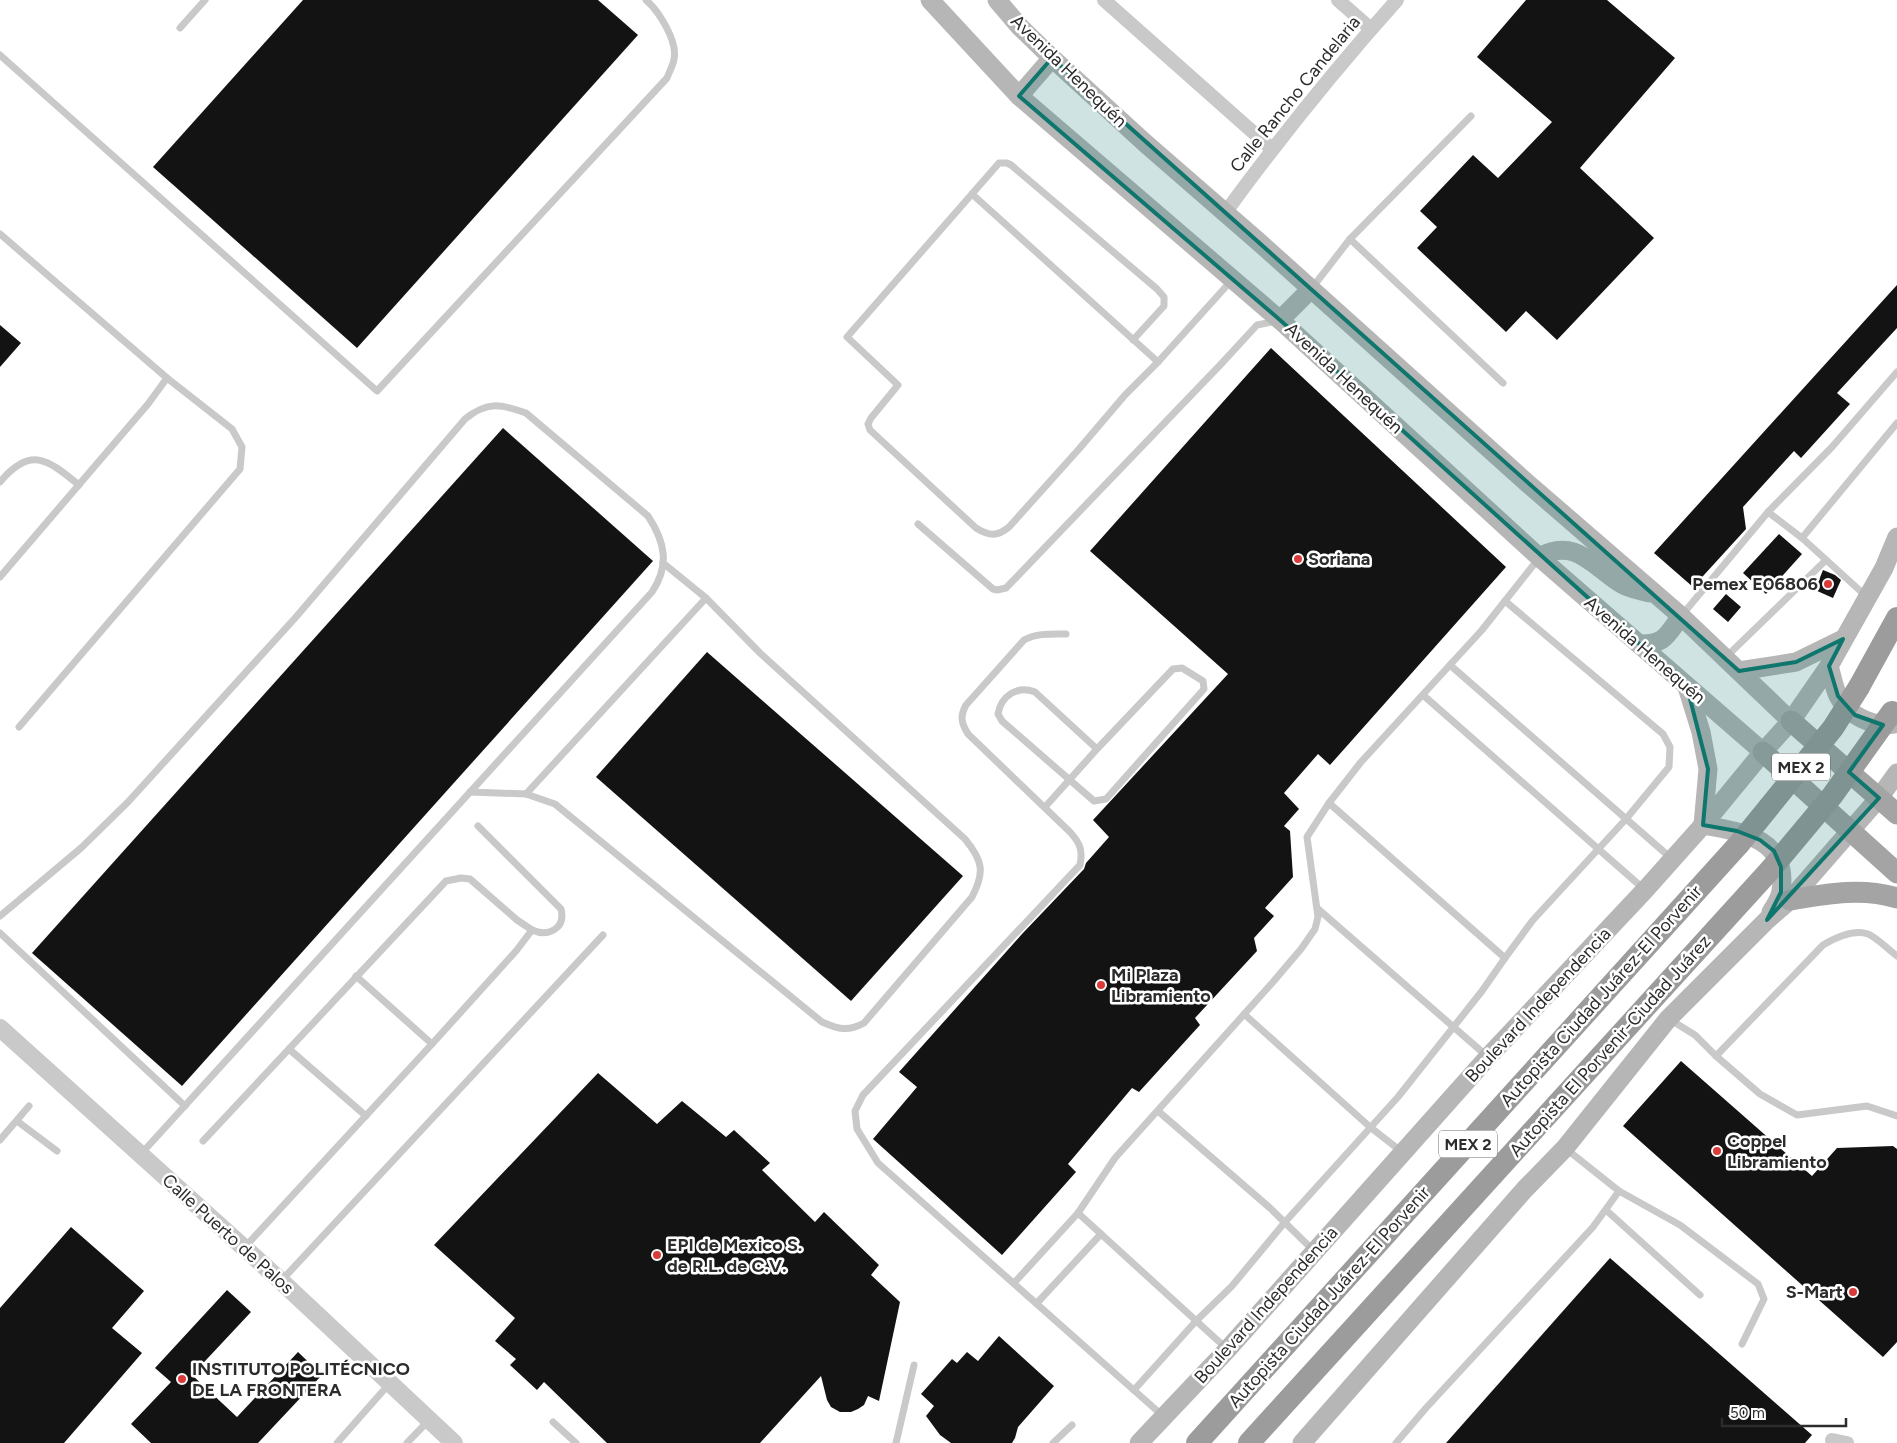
<svg xmlns="http://www.w3.org/2000/svg" width="1897" height="1443" font-family="Figtree,sans-serif">
<style>
.building{fill:#131313}
.lines{fill:none;stroke-linecap:round;stroke-linejoin:round}
.service{stroke:#c9c9c9;stroke-width:7}
.minor{stroke:#c9c9c9;stroke-width:14}
.tertiary{stroke:#c9c9c9;stroke-width:18}
.secondary{stroke:#b6b6b6;stroke-width:19}
.primary{stroke:#a4a4a4;stroke-width:21}
.trunk{stroke:#9c9c9c;stroke-width:22}
.trunk-bridge{stroke:#9c9c9c;stroke-width:22}
.marked{fill:#0f766e;fill-opacity:0.2;stroke:#0f766e;stroke-width:4;stroke-linejoin:round}
.poi-dot{fill:#d83b3a;stroke:#fff;stroke-width:2}
.labels{text-anchor:middle;dominant-baseline:central;stroke-width:5;stroke-linejoin:round;paint-order:stroke}
.shield{fill:#fff;stroke:#6b6b6b;stroke-width:1}
.shield-label{font-size:16px;font-weight:bold;fill:#2c2c2c}
.street-label{font-size:18px;fill:#2c2c2c;stroke:#fff}
.poi-label{font-size:18px;font-weight:bold;fill:#2c2c2c;stroke:#fff;text-anchor:start}
</style>
<rect width="100%" height="100%" fill="#fff"/>
<g class="building">
<path d="M303,0H598L638,35L357,348L153,167Z"/>
<path d="M1526,0H1607L1675,58L1580,168L1654,238L1557,340L1526,311L1506,332L1417,248L1437,227L1420,211L1473,155L1498,178L1552,122L1477,57Z"/>
<path d="M1897,285V328L1837,393L1850,404L1801,458L1794,451L1743,507L1746,529L1693,587L1654,553Z"/>
<path d="M0,325L21,343L0,367Z"/>
<path d="M1271,348L1506,567L1330,765L1318,754L1284,793L1299,809L1284,826L1290,831L1293,877L1265,908L1274,916L1254,938L1257,951L1195,1018L1200,1025L1139,1092L1132,1088L1068,1164L1076,1172L1002,1255L873,1139L917,1087L899,1072L1022,934L1084,869L1086,863L1109,837L1093,820L1228,674L1090,551Z"/>
<path d="M503,428L653,561L182,1086L32,953Z"/>
<path d="M1779,534L1802,554L1766,594L1743,573Z"/>
<path d="M1823,570L1835,575L1841,580L1833,598L1815,590Z"/>
<path d="M1726,594L1741,607L1728,622L1713,609Z"/>
<path d="M707,652L963,876L851,1001L596,777Z"/>
<path d="M1681,1061L1812,1176L1837,1148L1893,1146L1897,1149V1342L1883,1357L1623,1126Z"/>
<path d="M598,1073L657,1124L682,1101L726,1137L734,1130L770,1163L762,1170L815,1222L824,1212L879,1265L871,1275L900,1302L879,1401L868,1396L864,1405L858,1409L851,1412H840L831,1407L827,1400L821,1376L760,1443H607L544,1382L537,1390L510,1365L516,1359L495,1341L515,1318L434,1245Z"/>
<path d="M71,1227L144,1291L112,1328L142,1353L64,1443H0V1308Z"/>
<path d="M1610,1258L1812,1435L1805,1443H1446Z"/>
<path d="M227,1290L251,1312L192,1375L237,1417L298,1352L322,1375L258,1443H151L131,1424L171,1382L155,1368Z"/>
<path d="M999,1336L1054,1386L1018,1427L1015,1438L1012,1443H951L940,1435L926,1416L934,1406L921,1394L952,1359L957,1363L967,1352L978,1361Z"/>
</g>
<g class="lines">
<g class="service">
<path d="M180,28L205,0"/>
<path d="M0,55L377,391L667,78C669,72 673,66 674,59C678,42 659,11 646,0"/>
<path d="M972,194L1158,362"/>
<path d="M0,234L167,378L148,404L0,577"/>
<path d="M1350,239L1503,383"/>
<path d="M1312,288L1350,239L1471,116"/>
<path d="M1133,340L1164,306V297L1157,289L1011,165L1007,163H999L847,337L898,385L871,418L868,424L870,430L976,528C989,536 997,537 1009,527L1079,449L1125,395L1158,362L1231,281"/>
<path d="M0,482C31,445 48,460 79,485"/>
<path d="M1768,512L1802,538L1867,597"/>
<path d="M918,524L993,589L997,590L1006,588L1222,363L1257,325L1277,321"/>
<path d="M1802,538L1897,423"/>
<path d="M1682,615L1768,512L1832,447L1897,372"/>
<path d="M1066,634C1051,634 1037,633 1024,640L966,705C960,716 961,723 968,734L1070,832C1080,843 1083,850 1080,865L863,1095L855,1111L857,1129L878,1163L1163,1416"/>
<path d="M1726,657L1826,560"/>
<path d="M1450,665L1672,859"/>
<path d="M1423,695L1645,890"/>
<path d="M19,727L240,469L242,447L232,429L167,378"/>
<path d="M470,792L526,794L555,804L822,1022C838,1029 848,1032 864,1023L972,897C985,872 983,861 965,839L760,653L706,598L663,563"/>
<path d="M526,794L706,598"/>
<path d="M1329,803L1505,958L1533,920L1626,819L1669,767L1670,747L1663,734L1505,601"/>
<path d="M1045,807L1097,749L1173,669L1182,668L1203,681L1204,689L1106,799L1094,801L1002,721L998,714C1001,696 1017,685 1035,692L1097,749"/>
<path d="M478,826L561,909C566,929 548,937 532,930"/>
<path d="M1318,909L1488,1057"/>
<path d="M0,916L81,848L128,802L296,617L465,419C487,401 501,404 526,413L648,516C665,542 670,565 652,592L141,1154"/>
<path d="M0,933L185,1106"/>
<path d="M356,976L432,1044"/>
<path d="M1244,1014L1370,1127L1402,1152"/>
<path d="M1669,1019L1695,1035L1716,1056L1760,1094L1797,1115L1867,1106L1897,1116"/>
<path d="M289,1049L366,1116"/>
<path d="M1716,1056L1823,945C1835,938 1853,929 1868,934C1876,937 1889,950 1897,956"/>
<path d="M1158,1111L1270,1208L1314,1251"/>
<path d="M17,1121L57,1151"/>
<path d="M0,1140L29,1106"/>
<path d="M203,1141L446,881L461,878L470,879L517,920L532,930L516,951L432,1044L244,1248"/>
<path d="M1619,1191L1680,1225L1758,1284L1764,1299L1742,1344"/>
<path d="M1606,1210L1700,1295"/>
<path d="M1078,1213L1227,1349"/>
<path d="M281,1281L603,935"/>
<path d="M1014,1283L1078,1213L1115,1158L1273,982L1301,949L1315,929L1318,917L1307,837L1329,803L1361,762L1482,630L1539,558"/>
<path d="M1037,1303L1101,1234"/>
<path d="M1134,1390L1196,1321L1232,1286L1285,1222L1398,1097L1482,991L1505,958"/>
<path d="M553,1422L576,1443"/>
<path d="M337,1443L390,1383"/>
<path d="M407,1443L429,1420"/>
<path d="M896,1443L914,1365"/>
<path d="M1053,1443L1072,1425"/>
<path d="M1396,1443L1426,1408L1593,1227L1619,1191L1565,1148"/>
</g>
<g class="minor">
<path d="M1104,0L1272,149"/>
<path d="M1338,0L1371,29"/>
<path d="M1225,213C1279,139 1336,68 1397,0"/>
<path d="M1832,1440L1847,1443"/>
</g>
<path class="tertiary" d="M0,1028L281,1281L454,1443"/>
<g class="secondary">
<path d="M930,0L1019,96L1280,320L1539,557L1763,752"/>
<path d="M997,0L1020,27L1052,58L1145,143L1260,243L1526,482L1681,616L1791,721"/>
<path d="M1019,96L1052,58"/>
<path d="M1280,320L1311,289"/>
<path d="M1539,557C1574,537 1592,565 1620,583C1629,589 1639,590 1649,593"/>
<path d="M1639,644C1665,645 1667,635 1681,616"/>
<path d="M1829,666C1832,676 1834,687 1838,696C1848,716 1873,727 1894,724"/>
<path d="M1739,671L1796,662L1843,639"/>
<path d="M1687,687L1701,732L1708,769L1703,825C1742,832 1789,838 1781,891C1780,898 1775,906 1771,912"/>
<path d="M1139,1443L1227,1350L1488,1057L1645,890L1703,825L1763,752L1791,721L1829,666L1884,568L1897,537"/>
<path d="M1302,1443L1525,1189L1565,1148L1668,1019L1767,920L1790,900L1879,798L1897,773"/>
</g>
<g class="primary">
<path d="M1791,721L1897,814"/>
<path d="M1763,752L1897,873"/>
<path d="M1790,900C1826,894 1861,887 1897,898"/>
</g>
<g class="trunk">
<path d="M1859,687L1897,618"/>
<path d="M1197,1443L1739,844"/>
<path d="M1249,1443L1771,869"/>
</g>
<g class="trunk-bridge">
<path d="M1739,844L1833,728L1859,687"/>
<path d="M1771,869L1832,796L1892,712"/>
</g>
</g>
<path class="marked" d="M1052,58L1739,671L1796,662L1843,639L1829,666L1838,696L1855,715L1883,725L1849,772L1879,798L1767,920L1781,892V867L1774,851L1760,840L1737,831L1703,825L1708,769L1687,687L1280,320L1019,96Z"/>
<g class="poi-dot">
<circle cx="1298" cy="559" r="5"/>
<circle cx="1828" cy="584" r="5"/>
<circle cx="1101" cy="985" r="5"/>
<circle cx="1717" cy="1151" r="5"/>
<circle cx="657" cy="1255" r="5"/>
<circle cx="1853" cy="1292" r="5"/>
<circle cx="182" cy="1379" r="5"/>
</g>
<g class="labels">
<g class="shield">
<rect x="1772" y="753.5" width="58" height="27" rx="4"/>
<rect x="1439" y="1130.5" width="58" height="27" rx="4"/>
</g>
<g class="shield-label">
<text x="1801" y="767">MEX 2</text>
<text x="1468" y="1144">MEX 2</text>
</g>
<g class="street-label">
<text transform="translate(1069 71) rotate(44)">Avenida Henequén</text>
<text transform="translate(1295 94) rotate(-51)">Calle Rancho Candelaria</text>
<text transform="translate(1344 378) rotate(43)">Avenida Henequén</text>
<text transform="translate(1645 650) rotate(41)">Avenida Henequén</text>
<text transform="translate(1601 996) rotate(-48)">Autopista Ciudad Juárez-El Porvenir</text>
<text transform="translate(1538 1005) rotate(-47)">Boulevard Independencia</text>
<text transform="translate(1610 1046) rotate(-48)">Autopista El Porvenir-Ciudad Juárez</text>
<text transform="translate(228 1234) rotate(42)">Calle Puerto de Palos</text>
<text transform="translate(1329 1297) rotate(-48)">Autopista Ciudad Juárez-El Porvenir</text>
<text transform="translate(1266 1305) rotate(-48)">Boulevard Independencia</text>
</g>
<g class="poi-label">
<text x="1308" y="559">Soriana</text>
<text x="1818" y="584" text-anchor="end">Pemex E06806</text>
<text x="1111" y="975">Mi Plaza<tspan x="1111" dy="21">Libramiento</tspan></text>
<text x="1727" y="1141">Coppel<tspan x="1727" dy="21">Libramiento</tspan></text>
<text x="667" y="1245">EPI de Mexico S.<tspan x="667" dy="21">de R.L. de C.V.</tspan></text>
<text x="1843" y="1292" text-anchor="end">S-Mart</text>
<text x="192" y="1369">INSTITUTO POLITÉCNICO<tspan x="192" dy="21">DE LA FRONTERA</tspan></text>
</g>
</g>
<path d="M1722 1418v8h124v-8" fill="none" stroke="#2c2c2c" stroke-width="2.5"/>
<text x="1730" y="1418" font-size="15" fill="#2c2c2c" stroke="#ffffff" stroke-width="4" paint-order="stroke">50 m</text>
</svg>
